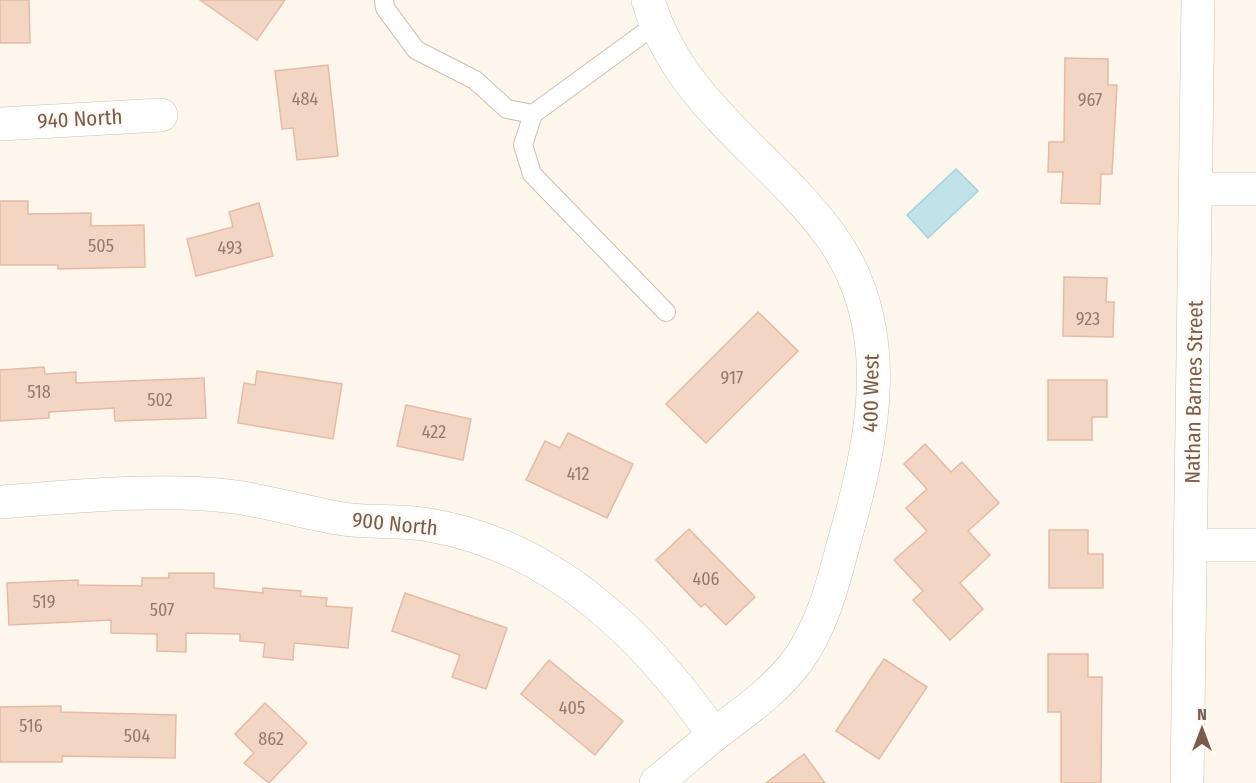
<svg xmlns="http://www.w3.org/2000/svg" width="1256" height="783" font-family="'Fira Sans Condensed',sans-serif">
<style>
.water{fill:#bfe3e8;stroke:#a5d3da;stroke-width:1.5}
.building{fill:#f3d5c3;stroke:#e6bba3;stroke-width:1.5}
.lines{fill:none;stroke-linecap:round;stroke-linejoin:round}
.service-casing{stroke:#d1beb0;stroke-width:20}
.minor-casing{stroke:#d1beb0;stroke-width:34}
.service{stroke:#fff;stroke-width:18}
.minor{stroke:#fff;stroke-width:33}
.labels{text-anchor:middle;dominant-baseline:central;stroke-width:5;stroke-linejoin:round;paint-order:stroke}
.number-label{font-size:18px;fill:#987a6a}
.street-label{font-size:21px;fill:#7a5c4d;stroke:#fffaf3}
</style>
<rect width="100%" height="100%" fill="#fdf6ec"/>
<path class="water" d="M956,169L978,191L928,238L907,215Z"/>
<g class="building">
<path d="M0,0H29L30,43H0Z"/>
<path d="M200,0H285L257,40Z"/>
<path d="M1065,58L1108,59V85H1117L1112,174H1101L1100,204L1061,203L1063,172H1048L1049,142H1064Z"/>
<path d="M328,65L338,156L297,160L293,128L282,129L275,71Z"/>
<path d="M0,201H28V214L91,213V226L144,225L145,267L58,269V265H0Z"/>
<path d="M259,203L273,256L196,276L187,239L233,227L229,212Z"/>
<path d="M1064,277L1107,278L1106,302H1114L1113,337L1063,336Z"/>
<path d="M758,312L798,351L706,443L666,404Z"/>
<path d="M44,367L45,374L76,372V383L204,378L206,418L115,421L114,408L49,412V418L0,421V370Z"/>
<path d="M257,371L342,384L333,439L238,423L244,383L255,385Z"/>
<path d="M1048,380H1107V417H1092V440H1048Z"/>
<path d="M406,405L471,419L463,460L397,446Z"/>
<path d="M568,433L633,464L607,518L526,480L545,441L560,448Z"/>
<path d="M925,444L951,472L962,462L999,503L968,531L990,555L960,583L983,609L950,640L913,600L923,591L894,560L927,531L906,508L927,489L904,464Z"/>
<path d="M689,529L755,597L726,625L705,604L701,607L656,560Z"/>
<path d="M1049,530H1088V554H1103V588H1049Z"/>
<path d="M169,573H214V588L263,593V588L301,591L300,596L327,598L326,606L352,608L348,648L294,643L293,660L263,657L265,643L240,641V634L186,633V652L157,651V634L111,633V620L9,625L7,583L78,580V585L142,586V578H169Z"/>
<path d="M405,593L507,628L486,689L452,677L460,655L392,631Z"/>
<path d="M1048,654H1088V677H1102L1101,783H1061V712H1048Z"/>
<path d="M884,659L927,687L879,759L836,731Z"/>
<path d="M549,660L623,721L595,755L521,694Z"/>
<path d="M265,703L307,743L269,783L244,763L254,753L235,734Z"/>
<path d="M61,706V712L176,715L175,758L62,756V762H0V707Z"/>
<path d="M804,754L825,783H766Z"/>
</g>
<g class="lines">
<defs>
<g id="service">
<path d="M384,0L385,8L416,50L475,80L507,109L533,114L523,145L532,174L666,312"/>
<path d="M533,114L655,25"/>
</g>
<g id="minor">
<path d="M648,0C679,104 769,152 830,235C898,328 873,440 844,542C833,583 823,625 798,660C776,690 744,712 714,735C695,750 676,767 656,783"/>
<path d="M0,124L161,115"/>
<path d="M1196,189H1256"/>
<path d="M0,502C72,497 156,488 227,496C266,500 304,513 343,519C371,523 401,520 429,525C554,546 645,636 714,735"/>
<path d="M1192,545H1256"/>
<path d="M1187,783L1198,0"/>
</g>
</defs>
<use href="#service" class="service-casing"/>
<use href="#minor" class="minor-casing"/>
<use href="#service" class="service"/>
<use href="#minor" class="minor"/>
</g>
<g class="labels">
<g class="number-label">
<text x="305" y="99">484</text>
<text x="1090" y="100">967</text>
<text x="101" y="246">505</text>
<text x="230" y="248">493</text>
<text x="1088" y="319">923</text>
<text x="732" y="378">917</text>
<text x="39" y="392">518</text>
<text x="160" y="400">502</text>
<text x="434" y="432">422</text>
<text x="578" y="474">412</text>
<text x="706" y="579">406</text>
<text x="44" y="602">519</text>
<text x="162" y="610">507</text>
<text x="572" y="708">405</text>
<text x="31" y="726">516</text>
<text x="137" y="736">504</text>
<text x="271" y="739">862</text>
</g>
<g class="street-label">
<text transform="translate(80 119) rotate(-3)">940 North</text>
<text transform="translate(1194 392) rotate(-89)">Nathan Barnes Street</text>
<text transform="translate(871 393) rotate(-89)">400 West</text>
<text transform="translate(395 524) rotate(6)">900 North</text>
</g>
</g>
<g transform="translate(1202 729)" stroke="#fffaf3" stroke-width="4.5" paint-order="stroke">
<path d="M0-4.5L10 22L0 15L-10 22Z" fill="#7a5c4d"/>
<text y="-9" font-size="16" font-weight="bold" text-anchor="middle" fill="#7a5c4d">N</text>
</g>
</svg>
